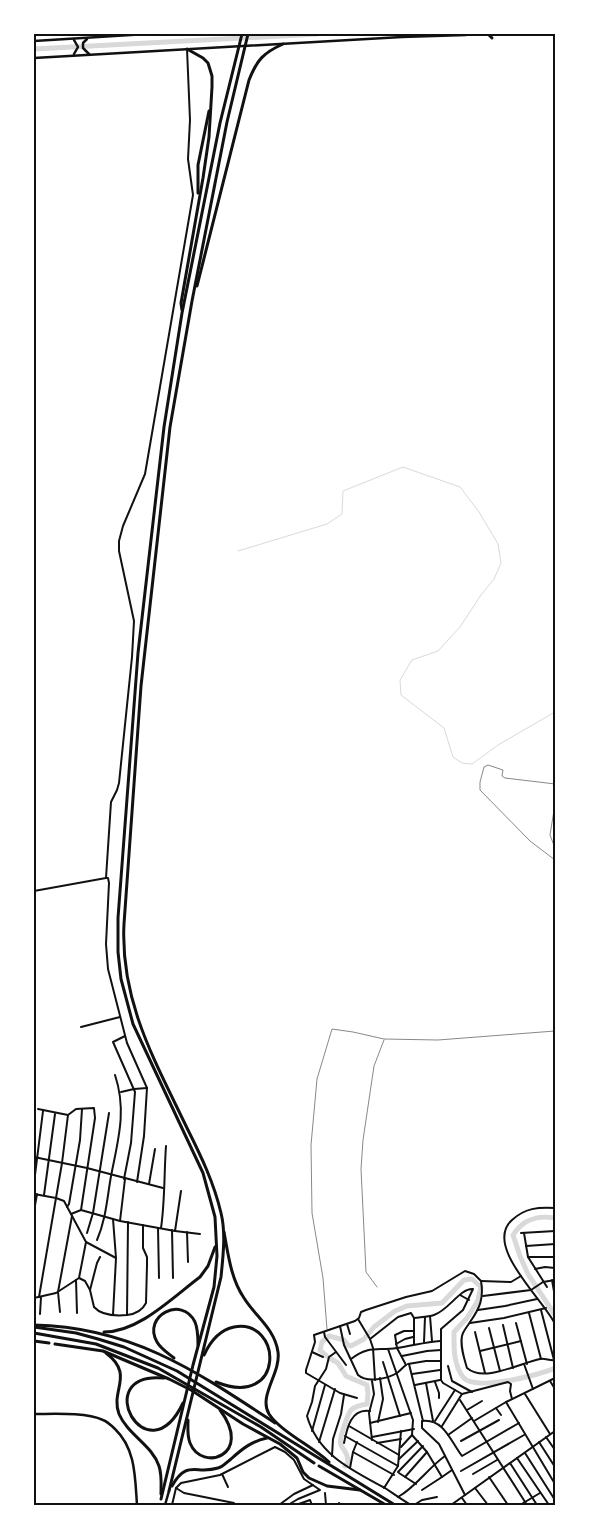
<svg xmlns="http://www.w3.org/2000/svg" width="589" height="1539" font-family="Montserrat,sans-serif">
<style>
.lines{fill:none;stroke-linecap:round;stroke-linejoin:round}
.stream{stroke:#d9d9d9;stroke-width:1}
.river{stroke:#d9d9d9;stroke-width:5}
.service{stroke:#111;stroke-width:0.5}
.minor{stroke:#111;stroke-width:2}
.secondary{stroke:#111;stroke-width:2.5}
.primary{stroke:#111;stroke-width:2.5}
.trunk{stroke:#111;stroke-width:3}
.motorway{stroke:#111;stroke-width:3}
.neatline{fill:none;stroke:#111;stroke-width:2}
</style>
<rect width="100%" height="100%" fill="#fff"/>
<g class="lines">
<path class="stream" d="M238,551L327,524L342,514L343,491L403,467L460,487L479,512L498,544L501,563L494,579L481,595L460,627L438,651L412,660L400,680L401,695L444,728L453,757L462,763L472,764L498,745L555,712"/>
<g class="river">
<path d="M34,49L318,34"/>
<path d="M555,1218C537,1215 523,1219 513,1235L520,1256L528,1274L555,1315"/>
<path d="M345,1466L348,1463C348,1454 345,1452 341,1445C338,1440 348,1414 351,1410C355,1406 361,1405 367,1404L368,1394L367,1385L346,1376L338,1363L329,1358L320,1350L322,1342L329,1336L344,1340L348,1345L351,1346L364,1339L374,1327L395,1311L407,1306L442,1303L464,1280L472,1279L481,1287L478,1300L474,1307L467,1318L454,1332C454,1346 453,1364 463,1377C474,1392 540,1375 555,1368"/>
</g>
<g class="service">
<path d="M555,784L505,778L502,776L503,770L488,765L484,767L480,782V790L530,841L555,860"/>
<path d="M555,804L550,835L555,848"/>
<path d="M377,1287L366,1272L361,1169L363,1140L374,1066L384,1040"/>
<path d="M327,1329L323,1278L312,1213L311,1145L317,1079L332,1029L353,1032L384,1039L438,1040L555,1031"/>
</g>
<g class="minor">
<path d="M34,891L106,878"/>
<path d="M81,1027L120,1017"/>
<path d="M121,1092L134,1089L147,1088"/>
<path d="M38,1109L68,1115L76,1109L94,1108L95,1118L81,1210L71,1214"/>
<path d="M34,1157L87,1168L163,1188"/>
<path d="M124,1179L131,1143L135,1092L113,1042L125,1036"/>
<path d="M137,1182L144,1136L147,1088L127,1043L108,969L106,944L109,883L108,878H106L111,802L117,790L119,783L132,657L134,621L119,551V541L123,526L145,474L193,195L188,159L190,120L187,49"/>
<path d="M34,1183L43,1111"/>
<path d="M149,1184L155,1149"/>
<path d="M34,1194L56,1198L64,1201L86,1242L116,1258"/>
<path d="M44,1195L55,1114"/>
<path d="M67,1207L69,1204L80,1140L82,1109"/>
<path d="M555,1208C538,1207 525,1208 512,1220C483,1246 544,1300 555,1324"/>
<path d="M81,1210L120,1221L125,1179"/>
<path d="M34,1211L37,1194"/>
<path d="M120,1221L175,1231L181,1191"/>
<path d="M158,1228L159,1278"/>
<path d="M161,1228C165,1201 164,1174 166,1146"/>
<path d="M172,1230L173,1278"/>
<path d="M175,1231L200,1234"/>
<path d="M187,1232L188,1262"/>
<path d="M87,1233L93,1213L109,1113"/>
<path d="M521,1233L555,1231"/>
<path d="M524,1233L528,1257L547,1287"/>
<path d="M97,1240C106,1219 107,1199 111,1176C118,1140 127,1111 115,1075"/>
<path d="M526,1246L555,1244"/>
<path d="M100,1257L97,1263L90,1290L94,1307C101,1315 116,1316 127,1315L128,1222"/>
<path d="M528,1257H555"/>
<path d="M535,1269L545,1267L555,1268"/>
<path d="M79,1278L86,1242"/>
<path d="M76,1280L77,1313"/>
<path d="M552,1280L555,1297"/>
<path d="M481,1281L511,1282L521,1276"/>
<path d="M460,1295L469,1300"/>
<path d="M483,1296L531,1290L543,1282L555,1280"/>
<path d="M39,1297L62,1163L68,1115"/>
<path d="M34,1298L56,1293L79,1278L85,1281L90,1290"/>
<path d="M478,1310L505,1306L537,1299"/>
<path d="M541,1310L554,1360"/>
<path d="M60,1312L58,1292L72,1216"/>
<path d="M529,1313L541,1359"/>
<path d="M40,1314L41,1297"/>
<path d="M113,1315L116,1258L113,1219"/>
<path d="M127,1315C136,1314 142,1311 146,1303L147,1265V1257L143,1248V1225"/>
<path d="M430,1316L432,1341"/>
<path d="M414,1318C421,1317 428,1317 434,1315C449,1310 460,1288 473,1289L463,1310L441,1329V1380L443,1383L462,1394"/>
<path d="M358,1319L370,1339L373,1348L375,1380"/>
<path d="M470,1323L504,1318L546,1308"/>
<path d="M516,1323L527,1364"/>
<path d="M347,1324L350,1334"/>
<path d="M503,1325L513,1368"/>
<path d="M340,1326L344,1345L358,1375C367,1383 387,1379 397,1373C400,1371 403,1367 406,1365"/>
<path d="M489,1328L500,1371"/>
<path d="M324,1332L325,1337L346,1365"/>
<path d="M475,1332L485,1373"/>
<path d="M370,1339L398,1317L411,1313L414,1318V1344"/>
<path d="M424,1342L425,1317"/>
<path d="M396,1344L405,1339L413,1337"/>
<path d="M388,1349L413,1420L412,1435L401,1447"/>
<path d="M480,1351L521,1341"/>
<path d="M312,1352L323,1357"/>
<path d="M336,1352L329,1357L326,1369L315,1386L312,1402L307,1416C318,1455 352,1470 385,1488C394,1494 402,1500 411,1505"/>
<path d="M402,1356L427,1351L441,1350"/>
<path d="M351,1359C369,1345 377,1351 397,1348C412,1346 425,1342 440,1341"/>
<path d="M383,1362L400,1416"/>
<path d="M408,1364L426,1361H440"/>
<path d="M409,1364L423,1421"/>
<path d="M524,1364L533,1389"/>
<path d="M406,1365L397,1348L395,1335L404,1331H414"/>
<path d="M448,1366L452,1381L472,1392"/>
<path d="M412,1374L440,1370"/>
<path d="M550,1381L555,1389"/>
<path d="M435,1382L439,1393V1398"/>
<path d="M426,1383L433,1421"/>
<path d="M415,1385L440,1380"/>
<path d="M462,1394L508,1382L511,1384L510,1391L512,1399"/>
<path d="M525,1394L550,1434"/>
<path d="M357,1398L340,1393L306,1373V1370L315,1342L314,1335L355,1321L359,1318L361,1312L366,1310L406,1297L432,1291L465,1271L474,1274L481,1281C484,1298 480,1308 470,1322C467,1327 463,1331 462,1336C460,1346 464,1358 467,1368C484,1383 520,1363 540,1359C545,1358 550,1361 555,1360"/>
<path d="M460,1400L527,1505"/>
<path d="M506,1402L555,1484"/>
<path d="M496,1408L501,1415"/>
<path d="M467,1410L482,1401"/>
<path d="M435,1421L455,1390"/>
<path d="M474,1421L506,1402L555,1378"/>
<path d="M378,1422L383,1399L380,1378"/>
<path d="M370,1423L411,1413"/>
<path d="M349,1426L399,1455"/>
<path d="M442,1426L462,1394"/>
<path d="M312,1431L325,1385"/>
<path d="M412,1435L427,1452L442,1477L422,1490"/>
<path d="M448,1435L472,1418"/>
<path d="M345,1436L398,1466"/>
<path d="M372,1437L414,1429"/>
<path d="M546,1437L555,1450"/>
<path d="M372,1440L369,1413L374,1394L372,1381"/>
<path d="M461,1441L499,1420"/>
<path d="M319,1442L335,1389"/>
<path d="M539,1442L555,1467"/>
<path d="M344,1443C347,1428 351,1408 370,1411"/>
<path d="M377,1443L401,1439"/>
<path d="M353,1452L394,1475"/>
<path d="M525,1453L555,1500"/>
<path d="M332,1456L333,1439L341,1414L344,1395"/>
<path d="M517,1458L549,1505"/>
<path d="M399,1459L418,1441"/>
<path d="M510,1463L537,1505"/>
<path d="M350,1468L353,1452L357,1442"/>
<path d="M461,1471L524,1435"/>
<path d="M398,1472L423,1446"/>
<path d="M399,1473L416,1484"/>
<path d="M222,1474L228,1487"/>
<path d="M473,1474L497,1460"/>
<path d="M405,1477L427,1452"/>
<path d="M442,1477L452,1470"/>
<path d="M489,1477L508,1505"/>
<path d="M176,1488L184,1493L234,1503L233,1505"/>
<path d="M384,1488L398,1466L401,1431"/>
<path d="M475,1488L488,1505"/>
<path d="M325,1493L326,1505"/>
<path d="M465,1495L439,1444L422,1428V1421C444,1418 451,1442 462,1456L519,1423"/>
<path d="M398,1497C416,1487 428,1468 445,1456"/>
<path d="M462,1498L467,1505"/>
<path d="M339,1503L341,1505"/>
<path d="M172,1505L176,1488L181,1483L220,1475L275,1447L285,1452L294,1460L304,1479L320,1490L298,1499L288,1505"/>
<path d="M279,1505L294,1494L313,1485"/>
<path d="M296,1505L310,1500L312,1505"/>
<path d="M414,1505L422,1500L437,1497"/>
<path d="M451,1505L555,1431"/>
<path d="M517,1505H518"/>
<path d="M520,1505L540,1493"/>
</g>
<g class="secondary">
<path d="M87,39L83,43V48L89,54"/>
<path d="M74,40L78,47L74,54"/>
<path d="M34,41L147,34"/>
<path d="M34,58L402,37L466,35"/>
<path d="M34,1414C54,1414 85,1412 103,1420C108,1422 112,1426 115,1429C136,1449 135,1478 137,1505"/>
</g>
<path class="primary" d="M165,1505L169,1491"/>
<g class="trunk">
<path d="M465,34H479"/>
<path d="M488,34L492,38"/>
</g>
<g class="motorway">
<path d="M198,193V165L209,111"/>
<path d="M197,286L249,80C257,60 263,53 283,44"/>
<path d="M182,310L181,303L203,178L209,137L212,87V76L208,63L203,58L187,49"/>
<path d="M224,1232C228,1254 231,1279 244,1298C255,1316 275,1329 278,1352C281,1373 258,1396 269,1414C280,1431 313,1447 329,1462"/>
<path d="M34,1325C132,1327 196,1371 275,1423"/>
<path d="M34,1327L76,1333L98,1339L124,1347L177,1371L395,1505"/>
<path d="M104,1332C139,1332 173,1297 200,1277L208,1266L215,1247"/>
<path d="M34,1333L96,1344L158,1368L261,1427L314,1463"/>
<path d="M34,1341L49,1343"/>
<path d="M55,1344L103,1351L169,1379L191,1390L243,1424L280,1444L297,1458L303,1472L309,1478L327,1486L360,1490"/>
<path d="M106,1353C135,1375 110,1390 119,1414C128,1435 152,1445 159,1466C162,1475 161,1485 161,1494"/>
<path d="M204,1355C210,1342 219,1330 234,1327C283,1318 286,1410 216,1382"/>
<path d="M174,1358C168,1353 161,1349 157,1342C142,1316 182,1295 195,1322C198,1329 198,1337 198,1345"/>
<path d="M164,1378C88,1371 147,1479 183,1403"/>
<path d="M188,1420C188,1428 187,1436 190,1443C202,1473 254,1455 220,1410"/>
<path d="M319,1466L386,1505"/>
<path d="M172,1486C187,1459 196,1475 218,1468C223,1467 227,1462 231,1459C242,1449 252,1441 267,1438"/>
<path d="M169,1491L221,1277C223,1257 226,1233 221,1213C214,1183 201,1156 187,1128C155,1061 120,1001 124,924L141,686L170,427L192,301L227,122L248,34"/>
<path d="M161,1499L193,1365L214,1287L217,1256L215,1217L203,1173L133,1024L121,979L118,952V918L138,653L164,427L182,313L220,123L242,34"/>
</g>
</g>
<rect width="589" height="1539" fill="none" stroke="#ffffff" stroke-width="70"/>
<rect x="35" y="35" width="519" height="1469" class="neatline"/>
</svg>
